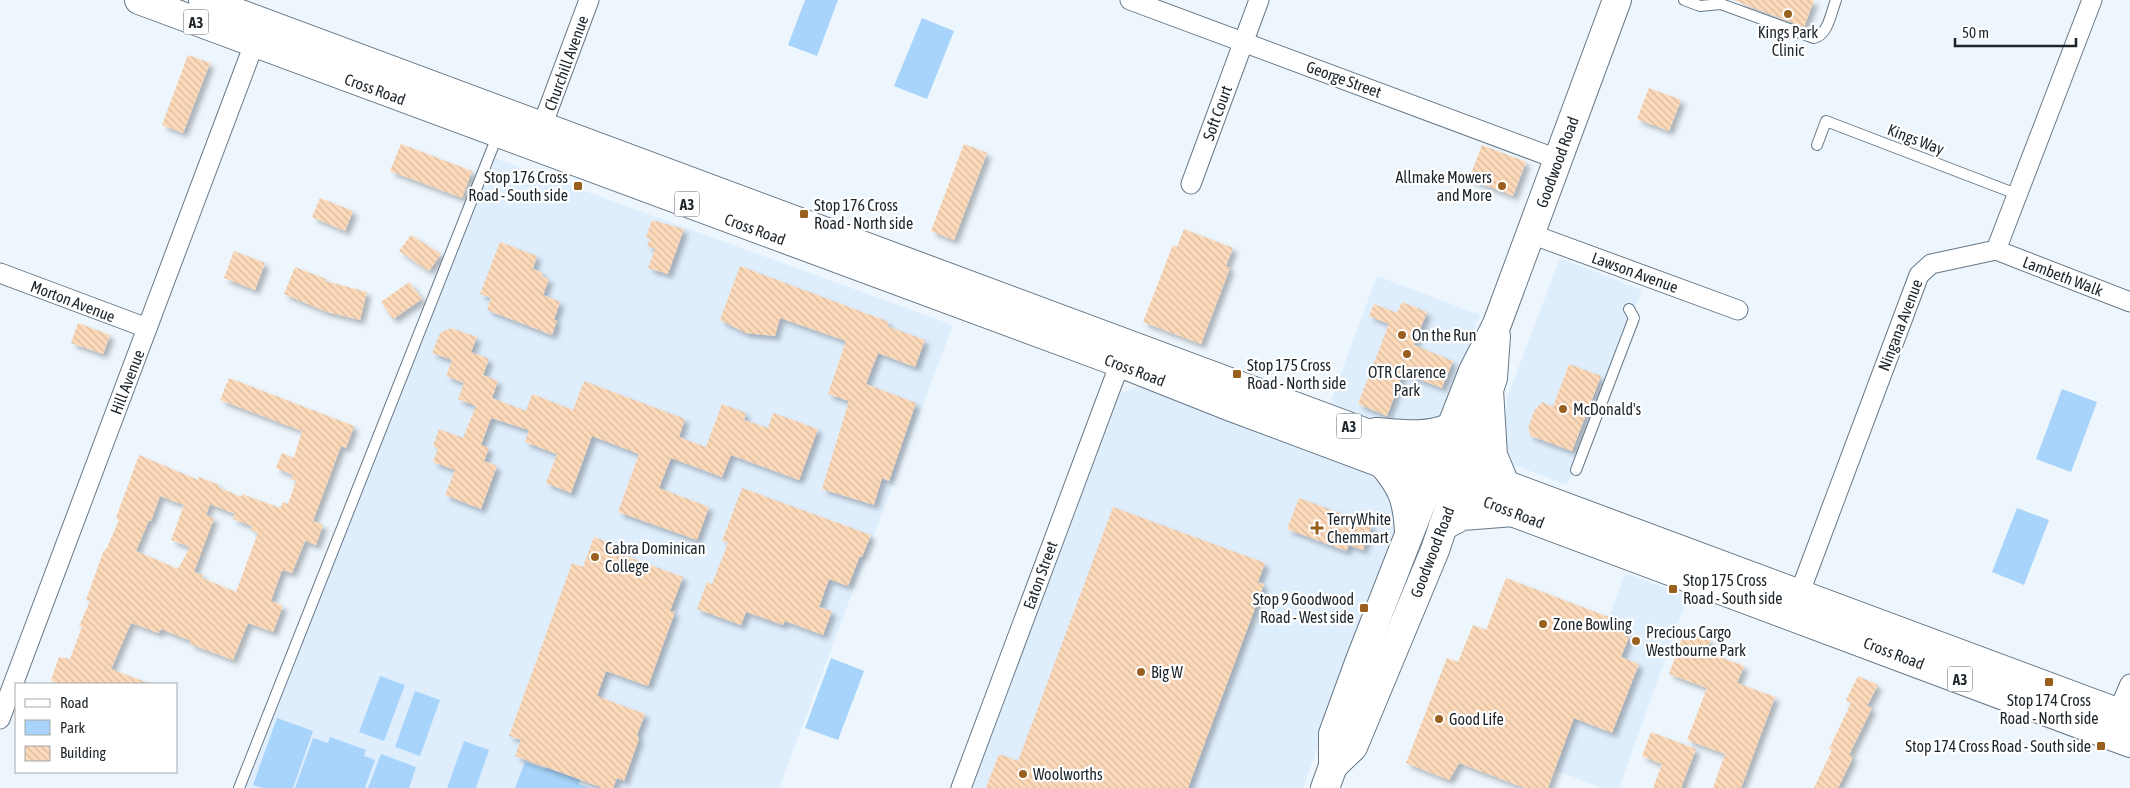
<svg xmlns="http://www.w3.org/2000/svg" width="2130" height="788" font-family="'Asap Condensed',sans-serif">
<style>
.built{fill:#dfeefd}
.park{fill:#a8d4fb}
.building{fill:url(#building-back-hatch);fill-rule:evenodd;filter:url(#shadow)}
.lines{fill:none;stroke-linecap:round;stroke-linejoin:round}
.service-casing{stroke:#677989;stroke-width:12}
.minor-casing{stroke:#677989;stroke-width:21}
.secondary-casing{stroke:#677989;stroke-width:30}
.trunk-casing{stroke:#677989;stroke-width:30}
.service{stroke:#fff;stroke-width:10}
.minor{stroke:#fff;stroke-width:19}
.secondary{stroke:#fff;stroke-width:28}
.trunk{stroke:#fff;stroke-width:28}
.poi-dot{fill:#995f1e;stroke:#fff;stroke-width:2}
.labels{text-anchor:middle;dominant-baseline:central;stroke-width:4.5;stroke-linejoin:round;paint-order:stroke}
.shield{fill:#fff;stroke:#61666b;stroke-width:1}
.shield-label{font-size:15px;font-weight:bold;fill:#1d252b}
.poi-label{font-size:16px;fill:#1d252b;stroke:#fff;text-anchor:start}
.street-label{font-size:16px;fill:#1d252b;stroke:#fff}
</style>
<defs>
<pattern id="building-back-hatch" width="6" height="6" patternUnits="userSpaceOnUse" patternTransform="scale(1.25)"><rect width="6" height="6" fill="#fcd9b9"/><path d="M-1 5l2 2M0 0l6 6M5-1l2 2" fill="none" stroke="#d8ba9f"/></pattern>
<filter id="shadow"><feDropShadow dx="4.5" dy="4.5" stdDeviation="2.5" flood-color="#0004"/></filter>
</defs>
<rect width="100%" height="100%" fill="#edf6fd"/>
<g class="built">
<path d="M483,154L953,325L779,788H233Z"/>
<path d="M1560,258L1642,290L1567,485L1514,465L1505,443L1507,398Z"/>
<path d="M1377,276L1480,315L1442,415L1416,426L1385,423L1330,403Z"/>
<path d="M1138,386L1363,472L1384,485L1397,503V526L1303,788H972L1120,394Z"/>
<path d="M1625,573L1688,596L1619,788H1603L1554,770Z"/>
</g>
<g class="park">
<path d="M805,0H838L817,56L788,45Z"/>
<path d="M922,18L954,31L927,99L894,86Z"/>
<path d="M2062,389L2097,402L2071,472L2036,459Z"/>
<path d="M2017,508L2049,520L2024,585L1992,572Z"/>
<path d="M831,658L864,671L838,740L805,728Z"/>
<path d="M380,676L405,685L384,741L359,732Z"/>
<path d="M415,691L440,700L420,756L395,747Z"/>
<path d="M277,718L313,731L293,788H263L253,785Z"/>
<path d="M330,737L366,750L364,756L375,760L365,788H295L313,738L328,743Z"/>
<path d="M464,741L489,750L476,788H447Z"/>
<path d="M381,754L416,767L409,788H368Z"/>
<path d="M525,762L545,769L547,764L581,777L579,784L589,788H515Z"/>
</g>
<g class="building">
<path d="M1733,0H1814L1804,27Z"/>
<path d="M188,55L210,63L183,133L162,125Z"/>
<path d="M1649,88L1681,100L1669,131L1637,119Z"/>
<path d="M401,144L472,171L462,198L390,171Z"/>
<path d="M964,144L987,153L954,240L931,231Z"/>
<path d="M1482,145L1526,162L1513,196L1469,179Z"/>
<path d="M320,198L353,211L345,231L312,217Z"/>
<path d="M652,220L684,229L668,274L648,268L655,249L647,246L650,239L646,237Z"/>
<path d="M1184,229L1233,248L1226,266L1230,268L1201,344L1143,322L1173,245L1177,247Z"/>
<path d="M411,235L441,254L429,271L399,251Z"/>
<path d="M500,242L537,256L533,269L543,273L541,276L549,279L543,295L560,302L554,320L557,321L552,335L487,310L491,298L480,294Z"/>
<path d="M234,251L265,263L255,290L224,278Z"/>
<path d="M740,266L889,322L887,326L925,340L915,367L878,353L866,384L916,403L889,481L882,478L874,505L822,489L849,401L828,394L846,341L780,318L775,336L746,333L720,320Z"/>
<path d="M295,267L326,279L325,281L367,292L360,320L327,312L284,294Z"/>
<path d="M409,282L422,299L393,319L381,302Z"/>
<path d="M1402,302L1427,312L1414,345L1453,361L1442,388L1403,373L1387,416L1358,404L1389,324L1369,316L1374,304L1397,313Z"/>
<path d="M78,323L110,335L103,354L71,343Z"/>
<path d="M451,328L477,337L471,352L489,359L483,375L498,381L492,398L526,411L532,394L573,410L584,381L685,419L679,437L706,447L722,404L746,413L744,420L768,428L773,413L818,429L799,480L731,455L722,477L671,458L659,488L709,507L697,540L618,512L639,454L592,436L571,493L546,483L557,454L525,442L529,430L491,418L481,445L489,448L484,461L497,466L481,509L445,495L455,470L433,462L438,448L433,446L439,429L463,438L476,406L458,399L464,383L446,376L452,360L432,353L440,333Z"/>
<path d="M1569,364L1601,376L1572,451L1531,436L1528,429L1534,411L1542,402L1553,407Z"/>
<path d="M229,378L354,426L346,448L341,446L313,521L323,525L316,545L305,541L292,573L282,570L271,601L283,606L273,632L248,623L233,660L190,644L191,641L161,629L159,633L131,623L111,669L148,683L147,684H60L54,682L51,680L59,657L70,659L82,627L79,626L90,601L86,600L104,550H106L119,520L116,518L139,455L198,480L199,477L219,485L218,487L241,497L242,494L280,508L283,502L288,504L296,481L291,479L293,475L276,468L282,453L294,458L302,431L220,400ZM160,496L184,505L171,540L190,547L178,569L136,551L149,520L151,521ZM210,504L235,514L233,519L252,526L251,530L258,533L236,592L202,578L203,575L194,572L214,518L206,515L205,518Z"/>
<path d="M742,488L871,535L862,557L860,556L848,586L829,579L819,607L832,611L823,635L785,621L783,625L746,612L741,625L697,609L707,582L712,584L728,543L722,541Z"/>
<path d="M1299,498L1372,525L1363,550L1349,545L1346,551L1287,529Z"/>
<path d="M1113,507L1265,563L1258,582L1264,584L1188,788H986L999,754L1018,761Z"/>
<path d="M594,537L625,549L623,555L683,577L670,611L675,612L648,686L606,671L597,696L645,714L637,735L639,739L624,781L617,778L613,788H603L515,756L521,740L509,736L572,563L583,567Z"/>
<path d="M1506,578L1611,618L1608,627L1630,635L1621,657L1639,664L1612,733L1574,718L1548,788H1525L1459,763L1449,780L1406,763L1447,658L1458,662L1473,625L1486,630Z"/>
<path d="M1685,630L1711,640L1706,652L1744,666L1737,683L1775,697L1741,788H1713L1725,754L1687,740L1707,688L1669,674Z"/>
<path d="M1858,676L1878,685L1867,706L1872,708L1849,755L1853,757L1838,788H1814L1832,750L1829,749L1851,703L1846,700Z"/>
<path d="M1651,732L1696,749L1681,788H1653L1662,764L1642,756Z"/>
</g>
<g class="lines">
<defs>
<g id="service">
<path d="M1684,0L1700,6L1721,4L1814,38C1828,35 1831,13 1836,0"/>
<path d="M1817,145L1826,121L2019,195"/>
<path d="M1576,470L1634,318L1629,309"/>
<path d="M239,788L498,134"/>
</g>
<g id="minor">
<path d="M1130,0L1557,159"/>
<path d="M542,126L589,0"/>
<path d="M1191,184L1259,0"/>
<path d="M1531,234L1738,310"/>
<path d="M1996,250L2130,302"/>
<path d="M0,273L147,328"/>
<path d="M1800,592L1919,275L1931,264L1996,250L2092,0"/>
<path d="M2118,712L2130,684"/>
<path d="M0,719L254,44"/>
<path d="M961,788L1120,363"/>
</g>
<g id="secondary">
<path d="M1376,432C1402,434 1426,438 1451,427"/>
<path d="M1443,526L1462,516L1514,512"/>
<path d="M1333,766L1353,747L1435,550L1493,378L1496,336"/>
<path d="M1325,788L1333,766V734L1360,660L1473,371L1497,324L1617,0"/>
</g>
<g id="trunk">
<path d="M139,0L1120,363L1231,407L2130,743"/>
<path d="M203,0C844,241 1488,476 2130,717"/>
<path d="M1489,390L1493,455L1505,484"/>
<path d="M1382,463C1403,488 1407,499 1409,531"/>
</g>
</defs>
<use href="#service" class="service-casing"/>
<use href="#minor" class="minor-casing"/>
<use href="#secondary" class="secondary-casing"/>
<use href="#trunk" class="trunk-casing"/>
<use href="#service" class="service"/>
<use href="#minor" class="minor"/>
<use href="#secondary" class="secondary"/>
<use href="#trunk" class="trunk"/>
</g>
<g class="poi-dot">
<circle cx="1788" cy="14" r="5"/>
<rect x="573" y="181" width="10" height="10" rx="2.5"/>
<circle cx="1502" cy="186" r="5"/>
<rect x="799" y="209" width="10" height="10" rx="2.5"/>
<circle cx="1402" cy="335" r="5"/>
<circle cx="1407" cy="354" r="5"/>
<rect x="1232" y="369" width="10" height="10" rx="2.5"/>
<circle cx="1563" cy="409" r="5"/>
<path d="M1314.5 520.5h5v5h5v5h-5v5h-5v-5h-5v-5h5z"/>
<circle cx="595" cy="557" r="5"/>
<rect x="1668" y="584" width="10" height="10" rx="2.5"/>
<rect x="1359" y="603" width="10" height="10" rx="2.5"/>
<circle cx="1543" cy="624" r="5"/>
<circle cx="1636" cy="641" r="5"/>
<circle cx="1141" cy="672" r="5"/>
<rect x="2044" y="677" width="10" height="10" rx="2.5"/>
<circle cx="1439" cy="719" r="5"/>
<rect x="2096" y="741" width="10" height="10" rx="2.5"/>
<circle cx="1023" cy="774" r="5"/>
</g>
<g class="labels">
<g class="shield">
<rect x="183.5" y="9.5" width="25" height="25" rx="4"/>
<rect x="674.5" y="191.5" width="25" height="25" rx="4"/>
<rect x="1336.5" y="413.5" width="25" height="25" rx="4"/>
<rect x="1947.5" y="666.5" width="25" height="25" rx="4"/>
</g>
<g class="shield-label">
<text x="196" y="22">A3</text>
<text x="687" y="204">A3</text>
<text x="1349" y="426">A3</text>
<text x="1960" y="679">A3</text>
</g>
<g class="poi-label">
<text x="1788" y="32" text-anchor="middle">Kings Park<tspan x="1788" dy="18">Clinic</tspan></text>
<text x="568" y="177" text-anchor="end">Stop 176 Cross<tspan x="568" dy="18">Road - South side</tspan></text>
<text x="1492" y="177" text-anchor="end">Allmake Mowers<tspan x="1492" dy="18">and More</tspan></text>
<text x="814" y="205">Stop 176 Cross<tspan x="814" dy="18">Road - North side</tspan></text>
<text x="1412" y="335">On the Run</text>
<text x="1247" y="365">Stop 175 Cross<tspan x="1247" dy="18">Road - North side</tspan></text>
<text x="1407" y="372" text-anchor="middle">OTR Clarence<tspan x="1407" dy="18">Park</tspan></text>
<text x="1573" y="409">McDonald's</text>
<text x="1327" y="519">TerryWhite<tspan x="1327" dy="18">Chemmart</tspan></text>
<text x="605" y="548">Cabra Dominican<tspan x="605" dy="18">College</tspan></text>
<text x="1683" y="580">Stop 175 Cross<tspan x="1683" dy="18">Road - South side</tspan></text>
<text x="1354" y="599" text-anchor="end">Stop 9 Goodwood<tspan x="1354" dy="18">Road - West side</tspan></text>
<text x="1553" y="624">Zone Bowling</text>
<text x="1646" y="632">Precious Cargo<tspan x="1646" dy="18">Westbourne Park</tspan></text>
<text x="1151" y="672">Big W</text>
<text x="2049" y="700" text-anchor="middle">Stop 174 Cross<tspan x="2049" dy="18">Road - North side</tspan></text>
<text x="1449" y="719">Good Life</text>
<text x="2091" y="746" text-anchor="end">Stop 174 Cross Road - South side</text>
<text x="1033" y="774">Woolworths</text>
</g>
<g class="street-label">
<text transform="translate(566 63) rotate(-70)">Churchill Avenue</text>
<text transform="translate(1344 79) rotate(20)">George Street</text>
<text transform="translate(375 89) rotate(20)">Cross Road</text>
<text transform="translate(1217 113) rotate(-70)">Soft Court</text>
<text transform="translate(1916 139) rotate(21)">Kings Way</text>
<text transform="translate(1557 162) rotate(-70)">Goodwood Road</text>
<text transform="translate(755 229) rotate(20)">Cross Road</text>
<text transform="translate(1635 272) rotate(20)">Lawson Avenue</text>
<text transform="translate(2063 276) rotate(21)">Lambeth Walk</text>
<text transform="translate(73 301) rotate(21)">Morton Avenue</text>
<text transform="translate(1900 325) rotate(-69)">Ningana Avenue</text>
<text transform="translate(1135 370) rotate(21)">Cross Road</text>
<text transform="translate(127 382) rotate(-69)">Hill Avenue</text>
<text transform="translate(1514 512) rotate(21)">Cross Road</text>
<text transform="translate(1432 552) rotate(-69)">Goodwood Road</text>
<text transform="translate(1040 575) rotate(-70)">Eaton Street</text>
<text transform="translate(1894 653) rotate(21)">Cross Road</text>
</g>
</g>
<rect x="15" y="683" width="162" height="90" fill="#ffffff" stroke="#a5a8aa"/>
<rect x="25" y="699" width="25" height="8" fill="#ffffff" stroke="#a5a8aa"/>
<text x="60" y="708" font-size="15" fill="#1d252b">Road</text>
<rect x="25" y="720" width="25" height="15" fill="#a8d4fb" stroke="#a5a8aa"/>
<text x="60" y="733" font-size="15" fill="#1d252b">Park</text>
<rect x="25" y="746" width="25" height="15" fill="url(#building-back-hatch)" stroke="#a5a8aa"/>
<text x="60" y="758" font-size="15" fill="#1d252b">Building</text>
<path d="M1955 38v8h121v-8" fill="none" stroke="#1d252b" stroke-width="2.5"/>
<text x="1962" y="38" font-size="15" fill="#1d252b" stroke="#ffffff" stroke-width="4" paint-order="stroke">50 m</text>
</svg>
